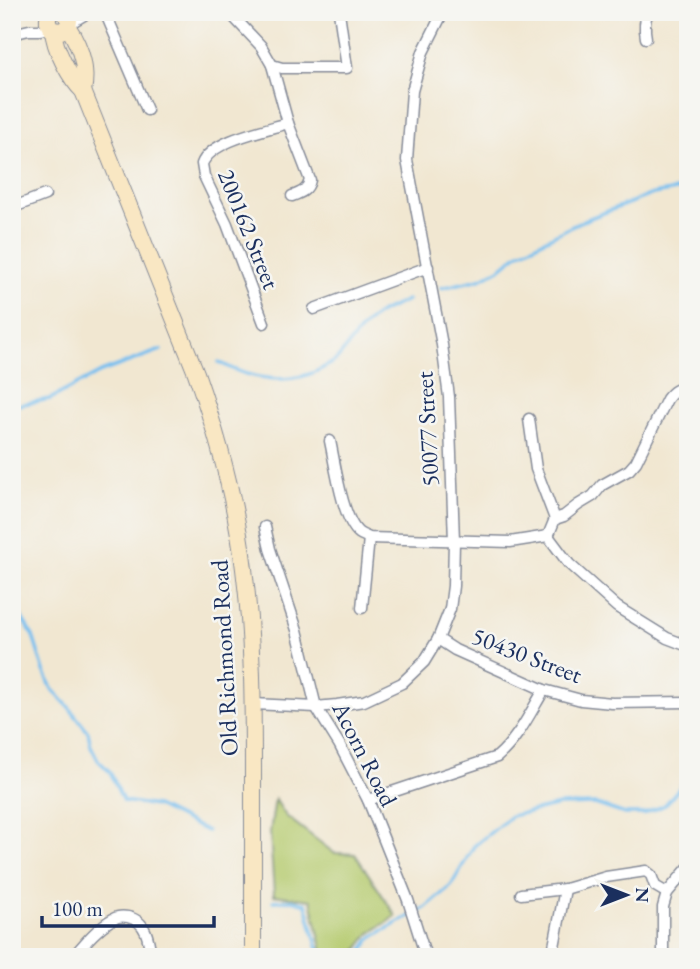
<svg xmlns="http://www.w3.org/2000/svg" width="700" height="969" font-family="'EB Garamond',serif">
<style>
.green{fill:#b6cb6f;stroke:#687d66;stroke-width:2}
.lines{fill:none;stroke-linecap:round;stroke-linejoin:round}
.stream{stroke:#77bfef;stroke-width:3.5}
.street-casing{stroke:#868b98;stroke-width:13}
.secondary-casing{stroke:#868b98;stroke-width:18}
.street{stroke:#fff;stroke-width:10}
.secondary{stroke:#f9e7c3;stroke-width:16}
.labels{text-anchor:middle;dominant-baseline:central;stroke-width:5;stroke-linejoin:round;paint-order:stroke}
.street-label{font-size:24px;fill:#1b2f5e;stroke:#f6f6f2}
</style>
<rect width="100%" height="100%" fill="#f6f6f2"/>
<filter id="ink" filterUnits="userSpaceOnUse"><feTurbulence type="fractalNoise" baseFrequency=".0143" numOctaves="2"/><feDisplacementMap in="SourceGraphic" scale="14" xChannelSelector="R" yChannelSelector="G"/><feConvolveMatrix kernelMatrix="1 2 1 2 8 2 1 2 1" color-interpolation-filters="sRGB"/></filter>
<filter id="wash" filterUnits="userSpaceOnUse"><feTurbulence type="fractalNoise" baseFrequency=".00686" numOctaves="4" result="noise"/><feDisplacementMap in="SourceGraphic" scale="28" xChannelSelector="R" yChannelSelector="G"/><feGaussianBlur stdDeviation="1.57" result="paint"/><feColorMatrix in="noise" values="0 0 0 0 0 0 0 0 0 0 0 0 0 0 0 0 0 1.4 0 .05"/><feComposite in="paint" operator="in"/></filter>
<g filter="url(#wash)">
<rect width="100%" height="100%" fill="#f1e7d1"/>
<path class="green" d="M275,799L286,816L334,853L355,854L396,916L369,934L352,957H324L311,900L274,895L270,832Z"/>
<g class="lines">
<g class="stream">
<path d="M441,288L480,279L501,268L519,253L582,221L653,194L688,188"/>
<path d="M219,362C249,380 292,386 323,368C328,365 333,363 337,359C349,346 358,329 373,318C382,310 396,306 407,300"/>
<path d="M12,406L50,399L101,372L161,350"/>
<path d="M12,602L33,636L43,668L52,689L68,706L88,732L91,746L98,760L110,772L123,801L156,806L207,831"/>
<path d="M273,901L293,900L306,904L320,957"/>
<path d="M358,957L372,937L425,908L451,886L474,846L511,816L559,805L595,804L625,814H644L665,805L681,786L688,772"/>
</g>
</g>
</g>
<g filter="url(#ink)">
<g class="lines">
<defs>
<g id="street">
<path d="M105,12L147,110"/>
<path d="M229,12L261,46L272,65L282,68H347L339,12"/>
<path d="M69,24L89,12"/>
<path d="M12,34L29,30H39L50,28"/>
<path d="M646,38C644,28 644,21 648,12"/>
<path d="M272,65L288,123L310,180C308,190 301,193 292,196"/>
<path d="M12,205H19L45,195"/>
<path d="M314,309L428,267"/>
<path d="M264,323L227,224L204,176L202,164C211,140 266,130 288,123"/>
<path d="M529,419L536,469L555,519"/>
<path d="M330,441C335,463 342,519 359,533C362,535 365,536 369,538L510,542L548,536"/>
<path d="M265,527L270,549L297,630L316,707L339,744L368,800L408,900L426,957"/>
<path d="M548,536L555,519L564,516L578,505L593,496L602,485L629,470L636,462L667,399C673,391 678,388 688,387"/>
<path d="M548,536L569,564L617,607L667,638L688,646"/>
<path d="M362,608L369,538"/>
<path d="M438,639L455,650L544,690L581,700L612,703L688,702"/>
<path d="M253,704L316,707L337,705L364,701L402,683L424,662L438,639L450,609L453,586L454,541L449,397L442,345L407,160L412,91L423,52L443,12"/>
<path d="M368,800L497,757C518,739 530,713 544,690"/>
<path d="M521,894L565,889L606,877L646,871L651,875L655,886L667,893"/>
<path d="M73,957C84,944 98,927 113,919C118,916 123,916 128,917C147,921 149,941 151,957"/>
<path d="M552,957L565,889"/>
<path d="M663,957V907L667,893L688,868"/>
</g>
<g id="secondary">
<path d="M51,12C46,18 47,25 53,30L61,31L68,27L69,21L65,12"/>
<path d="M68,27C80,46 88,68 83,91"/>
<path d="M53,30C54,48 70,79 83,91L196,373C218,436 236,502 244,569C253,638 253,707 253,776C253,836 253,896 253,957"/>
</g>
</defs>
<use href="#street" class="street-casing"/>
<use href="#secondary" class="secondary-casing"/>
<use href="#street" class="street"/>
<use href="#secondary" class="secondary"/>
</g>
</g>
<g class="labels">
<g class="street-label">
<text transform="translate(249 229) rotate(68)">200162 Street</text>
<text transform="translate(427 429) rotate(-93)">50077 Street</text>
<text transform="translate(527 655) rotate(21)">50430 Street</text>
<text transform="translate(224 658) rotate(-93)">Old Richmond Road</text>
<text transform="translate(365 754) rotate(63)">Acorn Road</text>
</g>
</g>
<rect width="700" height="969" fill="none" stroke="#f6f6f2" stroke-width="42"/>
<g transform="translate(626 895) rotate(90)" stroke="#f6f6f2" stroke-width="5" paint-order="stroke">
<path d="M0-5L12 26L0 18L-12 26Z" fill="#1b2f5e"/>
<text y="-10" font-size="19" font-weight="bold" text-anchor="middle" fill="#1b2f5e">N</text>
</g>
<path d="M42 916v10h172v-10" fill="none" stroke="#1b2f5e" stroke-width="3.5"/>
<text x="52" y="916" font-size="21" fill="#1b2f5e" stroke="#f6f6f2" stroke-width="5" paint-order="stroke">100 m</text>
</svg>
